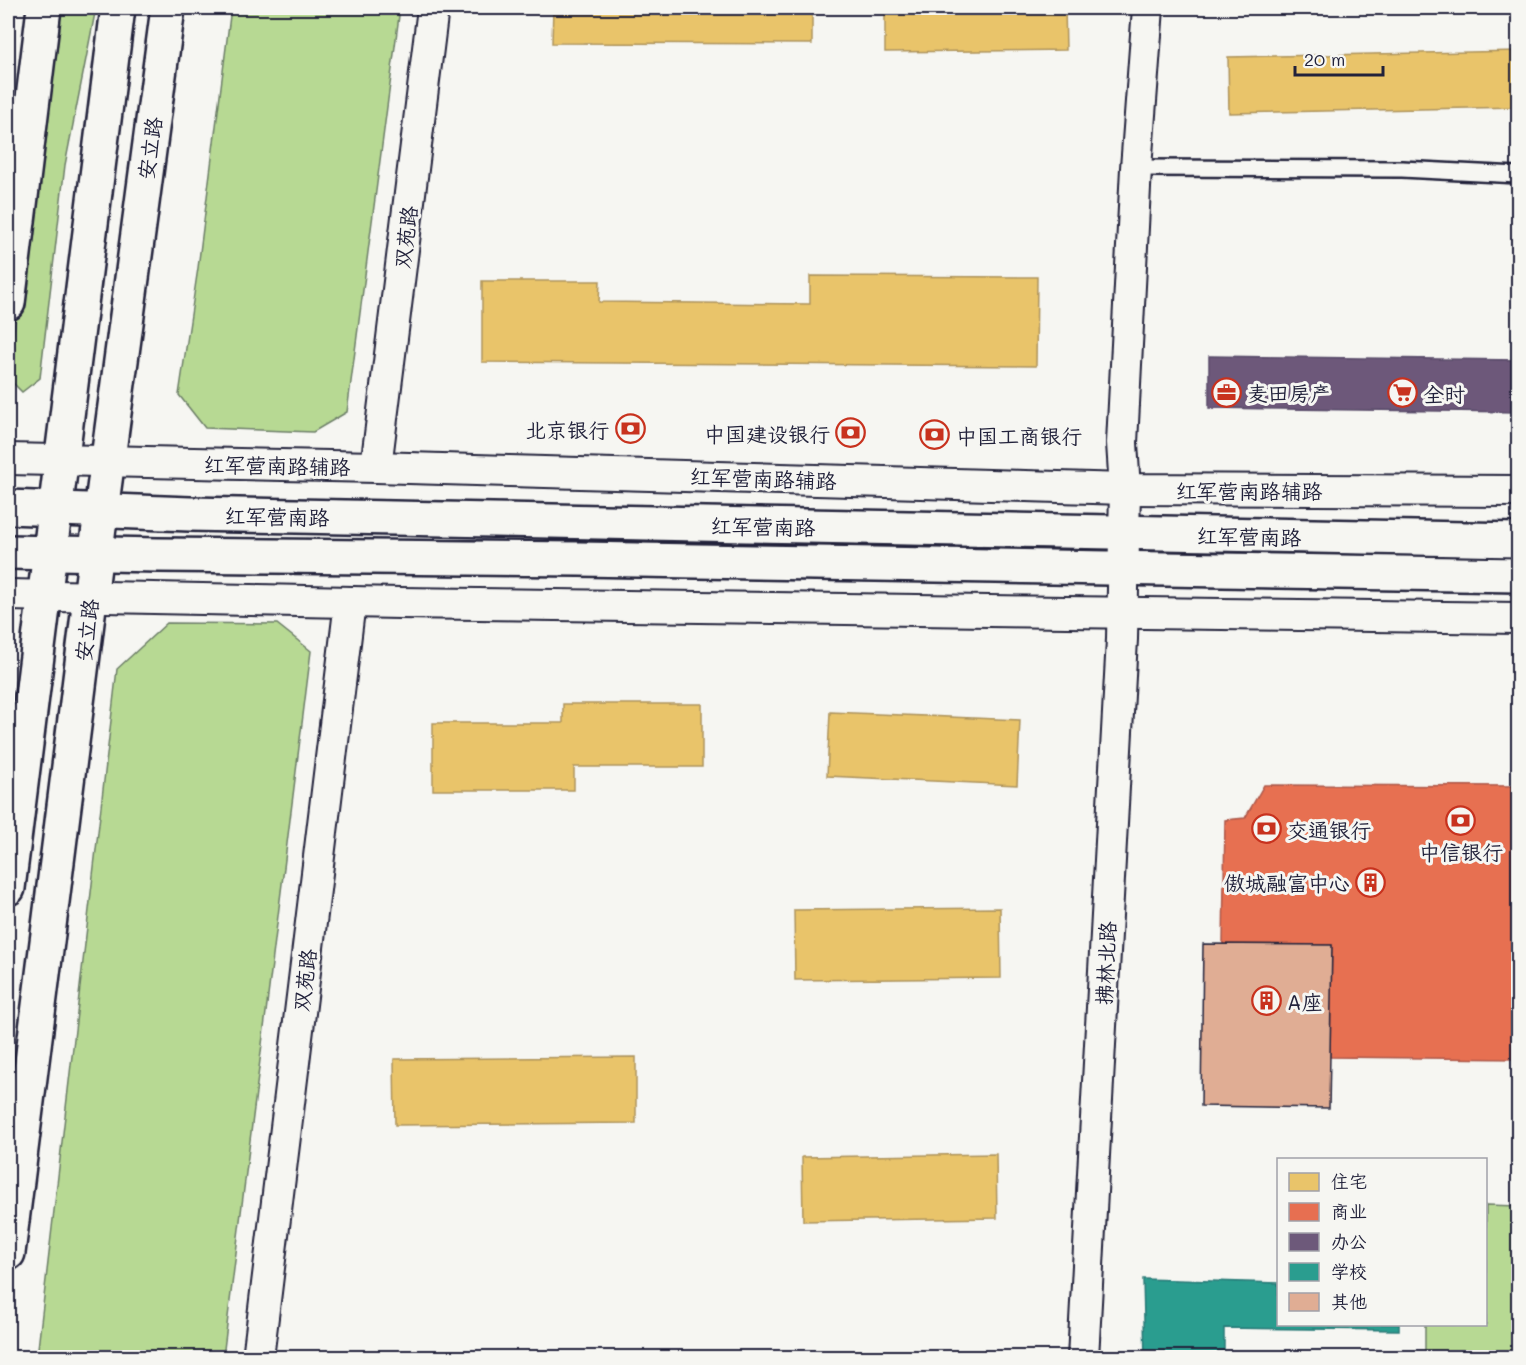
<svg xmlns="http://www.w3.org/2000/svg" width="1526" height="1365" font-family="Mali,'LXGW WenKai TC',sans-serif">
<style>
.green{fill:#b7d993;stroke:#6c7e67;stroke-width:1.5}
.homes{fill:#e9c46a;stroke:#ad935c;stroke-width:1.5}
.shops{fill:#e76f51;stroke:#ac584a;stroke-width:1.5}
.offices{fill:#6d597a;stroke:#564867;stroke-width:1.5}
.schools{fill:#2a9d8f;stroke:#287876;stroke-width:1.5}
.building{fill:#e0ad94;stroke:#22223b;stroke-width:1.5}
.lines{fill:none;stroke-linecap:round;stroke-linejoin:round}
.service-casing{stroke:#22223b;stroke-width:20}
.minor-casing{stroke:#22223b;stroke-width:34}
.tertiary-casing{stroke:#22223b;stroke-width:38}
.secondary-casing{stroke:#22223b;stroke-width:38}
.primary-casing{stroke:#22223b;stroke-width:38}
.service{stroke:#f6f6f2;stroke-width:15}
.minor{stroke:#f6f6f2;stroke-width:30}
.tertiary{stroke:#f6f6f2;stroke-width:33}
.secondary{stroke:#f6f6f2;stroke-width:33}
.primary{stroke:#f6f6f2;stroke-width:33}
.labels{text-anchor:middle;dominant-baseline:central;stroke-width:6;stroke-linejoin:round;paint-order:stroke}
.street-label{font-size:21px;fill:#22223b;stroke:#f6f6f2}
.poi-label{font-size:21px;fill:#22223b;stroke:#f6f6f2;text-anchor:start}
</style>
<rect width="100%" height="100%" fill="#f6f6f2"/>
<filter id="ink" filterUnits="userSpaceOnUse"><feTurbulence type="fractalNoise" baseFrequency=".0167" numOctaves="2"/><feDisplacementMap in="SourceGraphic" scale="12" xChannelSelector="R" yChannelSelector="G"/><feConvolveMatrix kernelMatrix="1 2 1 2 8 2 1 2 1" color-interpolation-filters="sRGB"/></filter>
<g filter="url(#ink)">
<g class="green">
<path d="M55,8H96L65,165L40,378L22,392L8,378Z"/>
<path d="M231,8H400L347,412L313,432L205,428L179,395L198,268Z"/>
<path d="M167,623L277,624L311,651L223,1357H37L117,669Z"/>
<path d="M1486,1205L1518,1206V1357H1425V1325L1486,1324Z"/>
</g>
<g class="homes">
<path d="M553,8H812V44L552,43Z"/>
<path d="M885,8H1065L1066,50L885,52Z"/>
<path d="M1518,51V107L1229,113L1228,57Z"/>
<path d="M810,276L1037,277L1036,366L482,362V281H600L599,302L810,304Z"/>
<path d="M563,704H702V767H574V790H433V723H563Z"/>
<path d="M830,712L1020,720L1017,785L827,776Z"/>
<path d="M1000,908L1001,978L795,980L794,910Z"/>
<path d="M636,1057V1123L395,1125L394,1059Z"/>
<path d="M996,1154L997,1218L803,1221L802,1157Z"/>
</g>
<path class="shops" d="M1264,785L1518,786V1059L1330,1057L1332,945L1223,944L1225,820L1245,818Z"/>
<path class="offices" d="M1209,356L1518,360V412L1209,408Z"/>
<path class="schools" d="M1143,1279L1278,1283V1324H1399V1330L1224,1328V1355L1229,1358H1145Z"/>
<path class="building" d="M1203,944L1332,945L1329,1108L1201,1106Z"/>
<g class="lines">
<defs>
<path id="service" d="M1136,168L1402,169L1518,175"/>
<g id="minor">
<path d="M8,459L376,467L1125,489L1518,491"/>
<path d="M376,467L433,8"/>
<path d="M8,595L400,603L1518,618"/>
<path d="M258,1358L350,602"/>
<path d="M1083,1358L1122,639L1125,489L1122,443L1136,168L1148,8"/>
</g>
<path id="tertiary" d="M8,1253L101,511L168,8"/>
<g id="secondary">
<path d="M8,507L190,514L1518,540"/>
<path d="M8,552L158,555L579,559L1518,575"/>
</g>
<g id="primary">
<path d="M8,303L44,8"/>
<path d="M8,888L118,8"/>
</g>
</defs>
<use href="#service" class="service-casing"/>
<use href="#minor" class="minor-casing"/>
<use href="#tertiary" class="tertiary-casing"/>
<use href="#secondary" class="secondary-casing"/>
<use href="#primary" class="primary-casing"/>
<use href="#service" class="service"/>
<use href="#minor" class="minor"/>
<use href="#tertiary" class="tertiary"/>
<use href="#secondary" class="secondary"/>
<use href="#primary" class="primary"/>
</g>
</g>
<defs>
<symbol id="office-ring" viewBox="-11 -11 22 22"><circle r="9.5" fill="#f6f6f2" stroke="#c8321e" stroke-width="1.5"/><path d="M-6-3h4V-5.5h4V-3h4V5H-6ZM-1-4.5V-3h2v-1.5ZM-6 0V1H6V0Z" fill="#c8321e"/></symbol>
<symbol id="supermarket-ring" viewBox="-11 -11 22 22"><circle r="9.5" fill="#f6f6f2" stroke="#c8321e" stroke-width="1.5"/><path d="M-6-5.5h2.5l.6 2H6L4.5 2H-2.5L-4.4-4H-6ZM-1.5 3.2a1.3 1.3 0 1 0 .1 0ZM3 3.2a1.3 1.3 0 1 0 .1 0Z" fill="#c8321e"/></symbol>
<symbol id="bank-ring" viewBox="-11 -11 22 22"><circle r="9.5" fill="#f6f6f2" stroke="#c8321e" stroke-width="1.5"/><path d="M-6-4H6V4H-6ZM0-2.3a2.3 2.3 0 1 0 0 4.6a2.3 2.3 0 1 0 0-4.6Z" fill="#c8321e"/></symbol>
<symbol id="building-ring" viewBox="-11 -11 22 22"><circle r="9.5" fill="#f6f6f2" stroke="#c8321e" stroke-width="1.5"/><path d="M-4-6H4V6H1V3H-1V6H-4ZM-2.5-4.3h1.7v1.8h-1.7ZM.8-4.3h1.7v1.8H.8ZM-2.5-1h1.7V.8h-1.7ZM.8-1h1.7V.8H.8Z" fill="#c8321e"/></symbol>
</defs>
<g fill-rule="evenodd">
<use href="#office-ring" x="1210" y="376" width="33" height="33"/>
<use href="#supermarket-ring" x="1386" y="376" width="33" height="33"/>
<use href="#bank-ring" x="614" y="412" width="33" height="33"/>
<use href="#bank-ring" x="834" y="416" width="33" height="33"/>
<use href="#bank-ring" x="918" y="418" width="33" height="33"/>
<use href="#bank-ring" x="1444" y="804" width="33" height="33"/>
<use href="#bank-ring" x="1250" y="812" width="33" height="33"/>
<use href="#building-ring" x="1354" y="866" width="33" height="33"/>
<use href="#building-ring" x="1250" y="984" width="33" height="33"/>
</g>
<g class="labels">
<g class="street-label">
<text transform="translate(149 148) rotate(-82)">安立路</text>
<text transform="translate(405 237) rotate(-83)">双苑路</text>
<text transform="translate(277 465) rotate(1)">红军营南路辅路</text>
<text transform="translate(763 478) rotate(2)">红军营南路辅路</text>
<text x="1249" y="490">红军营南路辅路</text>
<text transform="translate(277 516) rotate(1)">红军营南路</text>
<text transform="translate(763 526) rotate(1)">红军营南路</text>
<text transform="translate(1249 536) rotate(1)">红军营南路</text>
<text transform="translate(86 630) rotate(-83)">安立路</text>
<text transform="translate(1105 963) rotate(-87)">拂林北路</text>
<text transform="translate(304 980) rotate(-83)">双苑路</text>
</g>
<g class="poi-label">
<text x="1247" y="392">麦田房产</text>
<text x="1423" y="393">全时</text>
<text x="609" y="429" text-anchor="end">北京银行</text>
<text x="830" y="433" text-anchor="end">中国建设银行</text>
<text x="956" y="435">中国工商银行</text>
<text x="1287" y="829">交通银行</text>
<text x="1461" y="851" text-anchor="middle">中信银行</text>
<text x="1350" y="882" text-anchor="end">傲城融富中心</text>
<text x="1287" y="1001">A座</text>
</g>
</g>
<rect width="1526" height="1365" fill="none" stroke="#f6f6f2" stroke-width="30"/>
<rect x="15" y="15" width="1496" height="1335" fill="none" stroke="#22223b" stroke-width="2" filter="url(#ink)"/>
<rect x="1277" y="1158" width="210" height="168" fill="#f6f6f2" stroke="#a1a1a9" stroke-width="1.5"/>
<rect x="1289" y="1173" width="30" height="18" fill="#e9c46a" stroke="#a1a1a9" stroke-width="1.5"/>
<text x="1331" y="1188" font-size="18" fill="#22223b">住宅</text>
<rect x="1289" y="1203" width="30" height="18" fill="#e76f51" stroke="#a1a1a9" stroke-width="1.5"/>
<text x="1331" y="1218" font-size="18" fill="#22223b">商业</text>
<rect x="1289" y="1233" width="30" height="18" fill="#6d597a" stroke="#a1a1a9" stroke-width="1.5"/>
<text x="1331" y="1248" font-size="18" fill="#22223b">办公</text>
<rect x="1289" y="1263" width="30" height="18" fill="#2a9d8f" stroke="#a1a1a9" stroke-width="1.5"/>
<text x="1331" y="1278" font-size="18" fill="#22223b">学校</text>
<rect x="1289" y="1293" width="30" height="18" fill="#e0ad94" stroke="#a1a1a9" stroke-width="1.5"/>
<text x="1331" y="1308" font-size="18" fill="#22223b">其他</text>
<path d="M1295 66v9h88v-9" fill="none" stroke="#22223b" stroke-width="3"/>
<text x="1304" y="66" font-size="18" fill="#22223b" stroke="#f6f6f2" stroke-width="4.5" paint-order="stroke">20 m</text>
</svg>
